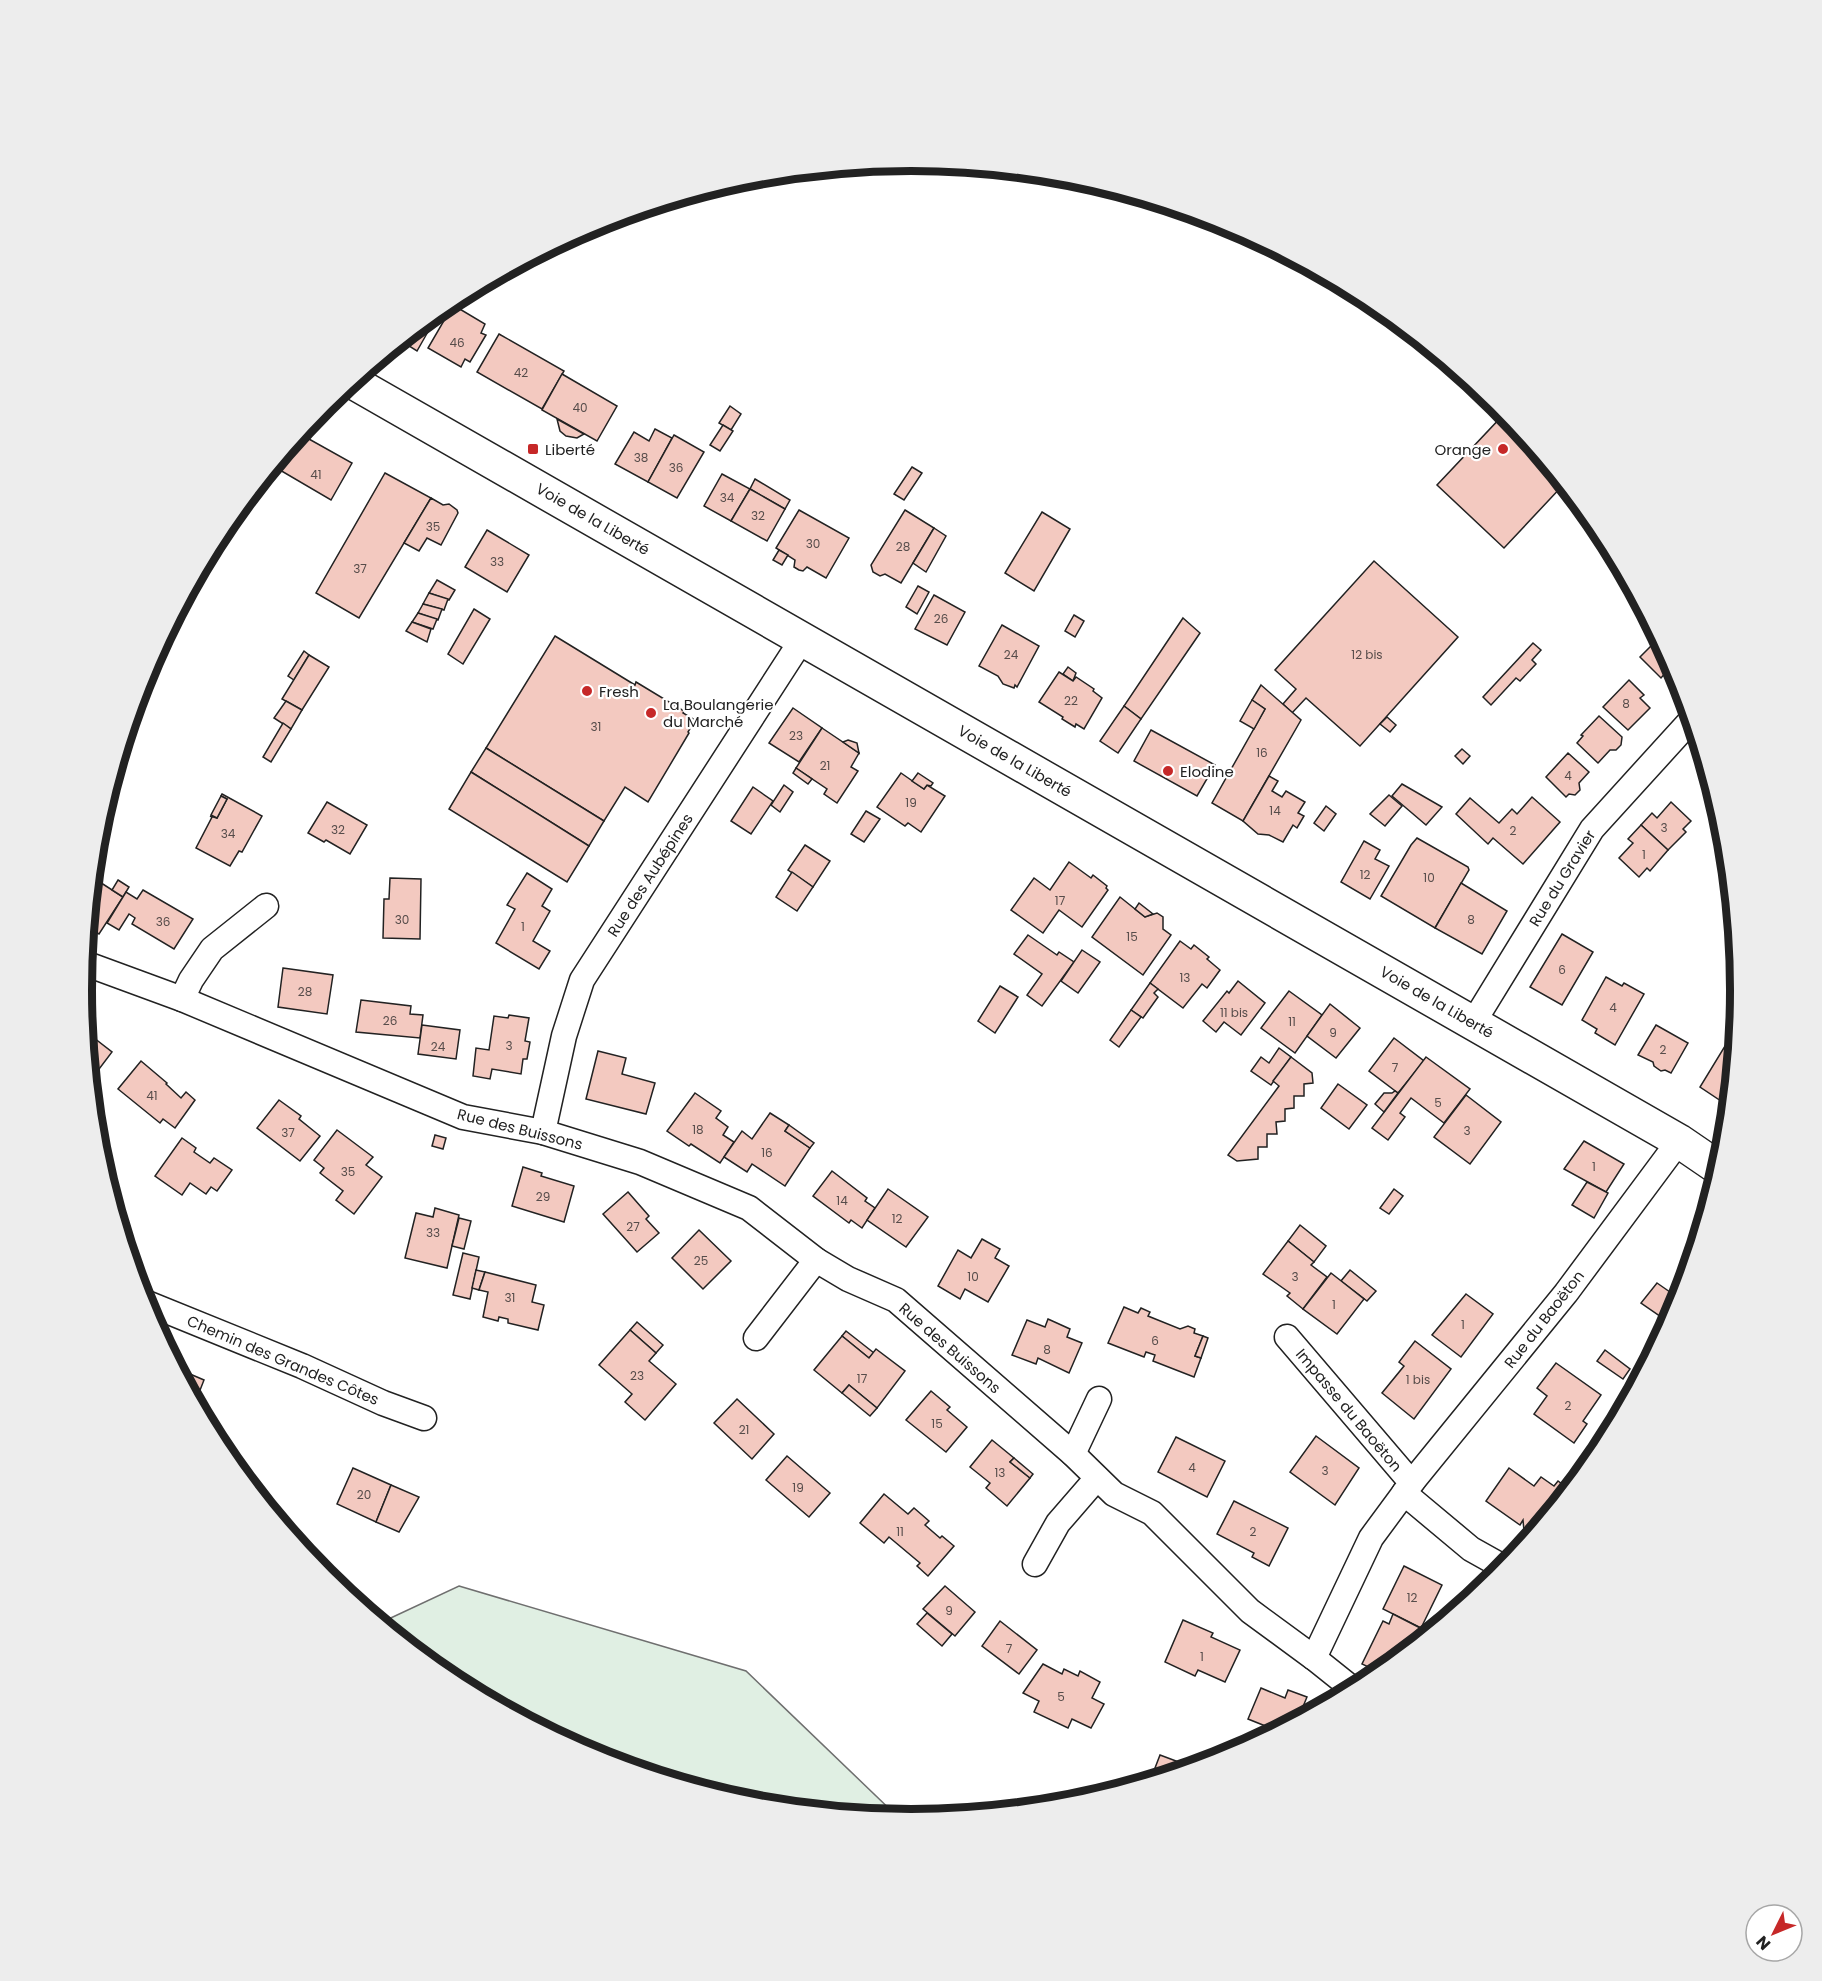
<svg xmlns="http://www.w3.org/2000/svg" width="1822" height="1981" font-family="Poppins,sans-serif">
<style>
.green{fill:#e0efe3;stroke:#6f6f6f;stroke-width:1.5}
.building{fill:#f3c9c0;stroke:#222;stroke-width:1.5}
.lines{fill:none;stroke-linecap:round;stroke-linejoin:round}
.street-casing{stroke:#222;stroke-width:27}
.primary-casing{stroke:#222;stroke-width:36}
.street{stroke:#fff;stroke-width:24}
.primary{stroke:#fff;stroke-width:33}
.poi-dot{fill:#c62828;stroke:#fff;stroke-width:2}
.labels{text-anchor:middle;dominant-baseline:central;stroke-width:4.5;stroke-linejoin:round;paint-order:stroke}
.number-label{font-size:12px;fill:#564c4a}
.poi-label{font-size:15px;fill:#222;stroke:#fff;text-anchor:start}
.street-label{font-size:15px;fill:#222;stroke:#fff}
.rim{fill:none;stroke:#222;stroke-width:8}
</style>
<rect width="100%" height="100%" fill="#fff"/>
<path class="green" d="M459,1586L746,1671L900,1819L749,1804L593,1757L450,1680L380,1623Z"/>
<g class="building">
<path d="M453,305L485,324L481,333L486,335L470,362L465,359L461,367L428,348Z"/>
<path d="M435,313L438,314L417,351L401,341Z"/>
<path d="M499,334L564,371L542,409L477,372Z"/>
<path d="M562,374L617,406L597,441L542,410Z"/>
<path d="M730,406L741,414L731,430L719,423Z"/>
<path d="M1505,413L1564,484L1504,548L1437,485Z"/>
<path d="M557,419L584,434L577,438L566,436L560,431Z"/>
<path d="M723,425L733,431L720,451L710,445Z"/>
<path d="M655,429L672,438L648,482L615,464L634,432L649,441Z"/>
<path d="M300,434L352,463L331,500L273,466Z"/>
<path d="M674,435L704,452L677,498L648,482Z"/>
<path d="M912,467L922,473L904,500L894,494Z"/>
<path d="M385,473L431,498L359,618L316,593Z"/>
<path d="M722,474L750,489L731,521L704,506Z"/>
<path d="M755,479L790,500L785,509L750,489Z"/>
<path d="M750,489L785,509L767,541L731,521Z"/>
<path d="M431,498L443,505L449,504L457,510L458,513L441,545L427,538L419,551L404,543Z"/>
<path d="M799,510L849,538L826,578L807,567L803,571L799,570L794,567L795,560L776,548Z"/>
<path d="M905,510L934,528L901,583L885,574L880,576L873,572L871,565Z"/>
<path d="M1042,512L1070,529L1034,591L1005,573Z"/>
<path d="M934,528L946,536L926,572L913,563Z"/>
<path d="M487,530L529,555L507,592L465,567Z"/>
<path d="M779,550L788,555L782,565L773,560Z"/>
<path d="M1374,561L1458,637L1360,746L1306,698L1292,713L1283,704L1296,689L1275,670Z"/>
<path d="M437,580L455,590L449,600L429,593Z"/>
<path d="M918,586L929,592L917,614L906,607Z"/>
<path d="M429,593L448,599L444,610L423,604Z"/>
<path d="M934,595L965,612L947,645L915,629Z"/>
<path d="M423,604L442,609L438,620L418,613Z"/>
<path d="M474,609L490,619L463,664L448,654Z"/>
<path d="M418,613L437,619L433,629L412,622Z"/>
<path d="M1074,615L1084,621L1075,637L1065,631Z"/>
<path d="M1183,618L1200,633L1141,719L1124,706Z"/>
<path d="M412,622L431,629L427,642L406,631Z"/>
<path d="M1002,625L1039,646L1017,687L1015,685L1014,688L1003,684L998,676L979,666Z"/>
<path d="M555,636L635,685L636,682L684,711L683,713L695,720L688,732L689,733L648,802L625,787L604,821L486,748Z"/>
<path d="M1659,638L1678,673L1679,676L1676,680L1667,671L1661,678L1640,657Z"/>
<path d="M1533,643L1541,650L1532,660L1536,664L1520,681L1516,678L1491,705L1483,697Z"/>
<path d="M304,651L309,655L294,680L288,676Z"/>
<path d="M309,655L329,667L302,710L282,699Z"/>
<path d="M1068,667L1076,673L1073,681L1063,674Z"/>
<path d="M1059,672L1073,681L1076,677L1094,689L1093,691L1102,698L1084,729L1076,724L1075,727L1062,719L1063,717L1039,702Z"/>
<path d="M1629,680L1644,695L1640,698L1650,708L1628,730L1603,707Z"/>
<path d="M1261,685L1301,720L1243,821L1212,803L1265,709L1252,700Z"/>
<path d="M1252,700L1265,709L1254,729L1240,721Z"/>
<path d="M286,701L302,710L291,729L274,718Z"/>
<path d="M1124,706L1141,719L1118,753L1100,741Z"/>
<path d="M793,708L822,728L799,762L769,743Z"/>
<path d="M1599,716L1622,737L1621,745L1616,750H1610L1598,763L1577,743L1583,736L1581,735Z"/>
<path d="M1387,717L1396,725L1390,732L1380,724Z"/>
<path d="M283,723L291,729L271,762L263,757Z"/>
<path d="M822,728L859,753L851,767L858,771L837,803L824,794L827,789L796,768Z"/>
<path d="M1151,730L1215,765L1197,796L1134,761Z"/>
<path d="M848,740L857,743L859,753L843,742Z"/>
<path d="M486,748L604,821L589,846L471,772Z"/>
<path d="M1462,749L1470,756L1463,764L1455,756Z"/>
<path d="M1568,753L1589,772L1579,783L1580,790L1575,795L1569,794L1566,797L1546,777Z"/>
<path d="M796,768L812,779L808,784L793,773Z"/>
<path d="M471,772L589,846L567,882L449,809Z"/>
<path d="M901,773L924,789L927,785L945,796L921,832L908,823L905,826L877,807Z"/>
<path d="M918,773L933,783L931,786L927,785L924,789L912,781Z"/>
<path d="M1269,776L1278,781L1272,791L1282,797L1286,791L1305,802L1298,813L1304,816L1297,828L1293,825L1283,842L1269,835L1258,834L1243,821Z"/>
<path d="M1402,784L1442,807L1426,825L1392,796Z"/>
<path d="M784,785L793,792L780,812L771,805Z"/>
<path d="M753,787L773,801L751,834L731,821Z"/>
<path d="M222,794L262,816L242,852L239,851L230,866L196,848L212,817L210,816L217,818L227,799L221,796Z"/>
<path d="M1389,795L1402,806L1385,826L1370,814Z"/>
<path d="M221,796L227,799L217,818L211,815Z"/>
<path d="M1532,797L1560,822L1523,864L1493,838L1488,844L1456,814L1470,798L1499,823L1512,809L1517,814Z"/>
<path d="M327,802L367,825L350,854L326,840L324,842L308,833Z"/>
<path d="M1671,802L1691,821L1683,829L1686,832L1668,850L1641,825L1652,813L1657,818Z"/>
<path d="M1326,806L1336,814L1324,831L1314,823Z"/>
<path d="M866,811L880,819L864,842L851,834Z"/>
<path d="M1641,825L1668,850L1650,871L1647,868L1639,877L1619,858L1633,843L1628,839Z"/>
<path d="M1417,838L1468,867L1469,870L1435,928L1381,896L1411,845Z"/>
<path d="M1364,841L1380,850L1375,859L1389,866L1370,899L1341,882Z"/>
<path d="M805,845L830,861L813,887L788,870Z"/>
<path d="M1069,862L1091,878L1093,875L1107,886L1106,888L1108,890L1082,927L1059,910L1043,933L1011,910L1034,878L1050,890Z"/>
<path d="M792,872L813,887L797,911L776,897Z"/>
<path d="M527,873L552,889L542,906L550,911L533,941L550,951L539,969L496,943L515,909L507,905Z"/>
<path d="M92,877L123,897L99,934L87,927Z"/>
<path d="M390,878L421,879L420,939L383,938L384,899H389Z"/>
<path d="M118,880L129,887L123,897L112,890Z"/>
<path d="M1461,883L1507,911L1482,954L1435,928Z"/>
<path d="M143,890L193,919L174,949L132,924L135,918L129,914L119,930L107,923L126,892L137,899Z"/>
<path d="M1120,897L1145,917L1157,913L1163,917V929L1171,935L1143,975L1092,937Z"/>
<path d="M1139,903L1153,914L1145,917L1135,909Z"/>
<path d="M1562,934L1593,952L1562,1005L1530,987Z"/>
<path d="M1028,935L1057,955L1059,952L1074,962L1042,1006L1027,995L1042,974L1014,954Z"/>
<path d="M1180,941L1191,949L1194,945L1209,957L1207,959L1220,970L1207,988L1202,984L1183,1008L1150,983Z"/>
<path d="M1082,950L1100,962L1078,993L1061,981Z"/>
<path d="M283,968L333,975L327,1014L278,1007Z"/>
<path d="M1606,977L1622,986L1624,983L1644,994L1615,1045L1595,1033L1597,1029L1582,1020Z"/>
<path d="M1238,981L1265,1003L1241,1035L1224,1022L1216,1032L1203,1021L1227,991L1229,993Z"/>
<path d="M1150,983L1158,989L1154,993L1158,997L1143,1018L1131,1010Z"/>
<path d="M1000,986L1018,997L995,1033L978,1021Z"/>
<path d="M1289,991L1322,1015L1295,1053L1261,1028Z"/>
<path d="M361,1000L411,1006L410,1014L423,1015L420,1038L356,1032Z"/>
<path d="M1330,1004L1360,1028L1336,1058L1307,1036Z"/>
<path d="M1131,1010L1141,1017L1119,1047L1110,1040Z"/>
<path d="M509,1015L529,1018L525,1041L530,1042L527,1059H523L521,1074L492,1069L490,1079L473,1076L476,1048L489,1050L494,1016L508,1018Z"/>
<path d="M422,1025L460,1030L456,1059L418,1054Z"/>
<path d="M1656,1025L1688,1043L1671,1073L1665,1070L1661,1071L1654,1066L1653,1062L1638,1055Z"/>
<path d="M85,1031L112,1052L90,1081Z"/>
<path d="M1394,1038L1424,1061L1398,1093L1369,1071Z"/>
<path d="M1725,1046L1735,1052L1730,1107L1700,1087Z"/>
<path d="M1279,1048L1291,1057L1271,1085L1251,1071L1261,1057L1269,1063Z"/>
<path d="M598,1051L626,1058L622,1074L655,1083L646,1114L586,1099Z"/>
<path d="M1291,1057L1312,1073L1313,1083L1304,1084V1096H1294V1108L1285,1109V1121L1276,1122L1277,1134H1267V1147H1258V1159L1237,1161L1228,1155L1279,1086L1273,1081Z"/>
<path d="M1426,1057L1470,1089L1444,1123L1411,1098L1400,1113L1405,1117L1388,1140L1372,1128Z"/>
<path d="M141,1061L167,1083L166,1084L181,1098L186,1092L195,1100L175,1128L163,1119L160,1123L118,1089Z"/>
<path d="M1338,1084L1367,1105L1349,1129L1321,1108Z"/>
<path d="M1395,1091L1398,1093L1384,1112L1375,1104L1384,1093H1392Z"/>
<path d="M695,1093L721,1111L716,1118L728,1127L723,1135L734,1142L720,1163L691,1144L689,1146L667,1131Z"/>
<path d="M1466,1095L1501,1122L1470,1164L1434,1137Z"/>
<path d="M279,1100L301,1116L299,1119L320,1136L300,1161L257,1128Z"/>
<path d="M770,1113L789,1125L785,1131L810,1148L785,1186L752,1164L747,1172L724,1157L742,1131L752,1139Z"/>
<path d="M789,1125L814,1143L810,1148L785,1131Z"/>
<path d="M337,1130L373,1157L366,1165L382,1177L354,1214L336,1200L343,1191L320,1173L324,1168L314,1160Z"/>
<path d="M435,1135L446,1138L443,1149L432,1146Z"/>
<path d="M182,1138L196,1148L194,1152L210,1163L214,1158L232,1170L217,1191L211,1187L206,1194L190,1183L182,1195L155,1176Z"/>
<path d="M1584,1141L1624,1164L1606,1192L1564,1169Z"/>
<path d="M523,1167L542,1173L541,1176L574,1186L564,1222L512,1206Z"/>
<path d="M832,1171L867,1198L865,1201L875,1208L862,1228L851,1220L849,1223L813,1196Z"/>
<path d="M1587,1182L1608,1193L1594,1218L1572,1205Z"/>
<path d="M888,1189L928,1217L906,1247L867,1220Z"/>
<path d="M1394,1189L1403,1196L1389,1214L1380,1208Z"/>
<path d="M628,1192L649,1216L646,1219L659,1233L637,1252L603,1214Z"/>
<path d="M435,1208L459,1215L447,1268L405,1258L416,1213L433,1217Z"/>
<path d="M459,1218L471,1221L464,1249L452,1246Z"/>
<path d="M1703,1224L1694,1254L1685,1249Z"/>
<path d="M1300,1225L1326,1246L1314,1262L1288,1241Z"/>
<path d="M699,1230L731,1261L703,1289L672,1258Z"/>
<path d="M982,1239L1000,1249L995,1258L1009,1266L988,1302L965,1289L960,1299L938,1286L958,1250L971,1258Z"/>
<path d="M1288,1241L1314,1262L1311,1265L1327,1277L1303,1309L1287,1296L1290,1293L1263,1274Z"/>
<path d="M463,1253L479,1257L470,1299L453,1295Z"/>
<path d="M476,1270L485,1272L479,1290L472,1288Z"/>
<path d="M1350,1270L1376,1291L1367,1301L1341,1281Z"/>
<path d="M485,1272L536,1285L532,1302L544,1305L538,1330L508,1323V1319L499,1317L498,1321L483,1317L488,1292L479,1290Z"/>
<path d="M1331,1273L1364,1299L1337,1334L1303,1309Z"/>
<path d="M1657,1283L1680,1299L1670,1323L1641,1303Z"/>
<path d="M1466,1294L1493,1314L1461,1357L1432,1335Z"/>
<path d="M1124,1307L1138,1313L1141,1308L1150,1312L1148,1316L1180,1329L1188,1326L1195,1329L1194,1333L1203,1336L1195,1356L1201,1358L1194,1377L1153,1361L1155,1355L1146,1352L1144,1357L1108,1343Z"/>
<path d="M1048,1319L1070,1329L1067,1337L1082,1343L1069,1373L1038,1358L1036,1364L1012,1355L1027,1320L1045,1327Z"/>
<path d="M637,1322L663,1345L656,1353L630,1330Z"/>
<path d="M630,1330L656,1353L649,1361L676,1384L645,1420L625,1402L632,1394L599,1365Z"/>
<path d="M846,1331L874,1353L869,1358L842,1336Z"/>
<path d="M842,1336L869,1358L876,1349L905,1371L877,1408L849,1385L842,1393L814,1370Z"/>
<path d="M1203,1336L1208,1338L1201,1358L1195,1356Z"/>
<path d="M1415,1341L1451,1369L1414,1419L1382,1393L1404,1366L1399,1362Z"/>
<path d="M1605,1350L1630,1369L1623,1379L1597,1361Z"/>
<path d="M1556,1363L1601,1395L1583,1421L1587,1424L1574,1443L1534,1414L1547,1396L1537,1388Z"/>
<path d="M190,1374L204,1380L195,1403L186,1386Z"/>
<path d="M849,1385L877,1408L870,1416L842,1393Z"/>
<path d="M931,1391L950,1407L947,1410L967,1427L946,1452L906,1420Z"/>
<path d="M737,1399L774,1434L752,1459L714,1423Z"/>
<path d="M1316,1436L1359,1468L1335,1505L1290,1472Z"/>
<path d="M1176,1437L1225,1461L1207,1497L1158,1472Z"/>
<path d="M992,1440L1014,1458L1010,1462L1030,1478L1007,1506L986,1488L990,1483L970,1467Z"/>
<path d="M787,1456L830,1493L809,1517L766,1480Z"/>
<path d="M1014,1458L1033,1474L1030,1478L1010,1462Z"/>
<path d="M353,1468L391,1485L376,1522L337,1504Z"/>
<path d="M1509,1468L1534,1486L1541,1477L1554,1486L1558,1481L1570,1490L1527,1542H1525L1523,1520L1520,1525L1486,1501Z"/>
<path d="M391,1485L419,1497L399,1532L376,1522Z"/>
<path d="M884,1494L908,1514L914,1508L929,1521L925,1525L940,1538L942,1536L954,1546L928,1576L917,1566L920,1563L889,1537L884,1543L860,1523Z"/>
<path d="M1234,1501L1288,1528L1269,1566L1252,1557L1254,1553L1217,1534Z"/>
<path d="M1404,1566L1442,1585L1421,1628L1383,1609Z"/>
<path d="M945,1586L975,1612L955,1636L923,1609Z"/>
<path d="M927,1613L952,1634L942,1646L917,1624Z"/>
<path d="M1393,1614L1430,1633L1381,1673L1362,1664L1383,1621L1389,1624Z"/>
<path d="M1183,1620L1213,1633L1211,1637L1240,1650L1225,1682L1198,1670L1195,1676L1165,1662Z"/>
<path d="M1000,1621L1037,1650L1019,1674L982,1646Z"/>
<path d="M1043,1664L1062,1674L1064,1669L1078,1676L1080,1671L1100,1682L1092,1698L1104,1704L1091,1728L1072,1719L1068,1728L1034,1712L1039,1701L1023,1693Z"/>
<path d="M1261,1688L1285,1698L1288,1690L1307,1697L1297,1721L1278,1731L1248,1719Z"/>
<path d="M1160,1755L1192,1767L1150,1781Z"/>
</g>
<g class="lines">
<defs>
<g id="street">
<path d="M84,963L182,999L463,1117L543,1132L640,1162L749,1208L816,1260L848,1279L896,1300L1073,1454L1114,1494L1152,1513L1250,1611L1314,1658L1354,1690"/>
<path d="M182,999L191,980L212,949L266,906"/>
<path d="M1473,1023L1592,829L1692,719"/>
<path d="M543,1132L564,1036L582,980L803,638"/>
<path d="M142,1301L302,1366L383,1403L424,1418"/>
<path d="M1287,1337L1404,1474L1413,1481"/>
<path d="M756,1338L816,1260"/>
<path d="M1073,1454L1099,1399"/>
<path d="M1404,1493L1471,1549L1505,1568"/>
<path d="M1035,1564L1058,1523L1097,1478"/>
<path d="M1314,1658L1371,1538L1413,1481L1566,1293L1679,1141"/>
</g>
<path id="primary" d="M351,381L1679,1141L1720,1169"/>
</defs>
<use href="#street" class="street-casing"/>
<use href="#primary" class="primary-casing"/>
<use href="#street" class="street"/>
<use href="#primary" class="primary"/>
</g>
<g class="poi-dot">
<rect x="527" y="443" width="12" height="12" rx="3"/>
<circle cx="1503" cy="449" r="6"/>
<circle cx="587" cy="691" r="6"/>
<circle cx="651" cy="713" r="6"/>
<circle cx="1168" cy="771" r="6"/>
</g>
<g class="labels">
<g class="number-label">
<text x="457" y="342">46</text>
<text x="521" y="372">42</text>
<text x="580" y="407">40</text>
<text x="641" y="457">38</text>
<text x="676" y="467">36</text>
<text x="316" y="474">41</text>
<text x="727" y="497">34</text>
<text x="758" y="515">32</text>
<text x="433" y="526">35</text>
<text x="813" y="543">30</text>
<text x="903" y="546">28</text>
<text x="497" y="561">33</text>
<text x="360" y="568">37</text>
<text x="941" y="618">26</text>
<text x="1011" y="654">24</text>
<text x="1367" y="654">12 bis</text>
<text x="1071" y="700">22</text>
<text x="1626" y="703">8</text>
<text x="596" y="726">31</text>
<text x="796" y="735">23</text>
<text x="1262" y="752">16</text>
<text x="825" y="765">21</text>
<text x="1568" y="775">4</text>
<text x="911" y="802">19</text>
<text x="1275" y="810">14</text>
<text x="1664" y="827">3</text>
<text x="338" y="829">32</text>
<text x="1513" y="830">2</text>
<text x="228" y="833">34</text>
<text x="1644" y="854">1</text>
<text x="1365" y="874">12</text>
<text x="1429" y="877">10</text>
<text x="1060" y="900">17</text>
<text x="402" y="919">30</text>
<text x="1471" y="919">8</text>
<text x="163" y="921">36</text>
<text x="523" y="926">1</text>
<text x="1132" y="936">15</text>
<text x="1562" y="969">6</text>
<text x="1185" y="977">13</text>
<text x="305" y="991">28</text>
<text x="1613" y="1007">4</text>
<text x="1234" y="1012">11 bis</text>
<text x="390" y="1020">26</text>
<text x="1292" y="1021">11</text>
<text x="1333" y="1032">9</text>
<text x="509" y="1045">3</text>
<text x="438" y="1046">24</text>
<text x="1663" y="1049">2</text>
<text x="1395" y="1067">7</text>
<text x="152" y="1095">41</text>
<text x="1438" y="1102">5</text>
<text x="698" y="1129">18</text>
<text x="1467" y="1130">3</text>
<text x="288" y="1132">37</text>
<text x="767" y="1152">16</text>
<text x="1594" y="1166">1</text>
<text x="348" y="1171">35</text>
<text x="543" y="1196">29</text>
<text x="842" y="1200">14</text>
<text x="897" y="1218">12</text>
<text x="633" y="1226">27</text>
<text x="433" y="1232">33</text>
<text x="701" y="1260">25</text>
<text x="973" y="1276">10</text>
<text x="1295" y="1276">3</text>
<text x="510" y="1297">31</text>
<text x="1334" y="1304">1</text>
<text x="1463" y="1324">1</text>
<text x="1155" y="1340">6</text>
<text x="1047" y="1349">8</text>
<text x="637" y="1375">23</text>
<text x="862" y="1378">17</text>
<text x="1418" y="1379">1 bis</text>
<text x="1568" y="1405">2</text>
<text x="937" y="1423">15</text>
<text x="744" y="1429">21</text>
<text x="1192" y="1467">4</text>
<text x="1325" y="1470">3</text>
<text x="1000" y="1472">13</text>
<text x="798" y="1487">19</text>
<text x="364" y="1494">20</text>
<text x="900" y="1531">11</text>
<text x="1253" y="1531">2</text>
<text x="1412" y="1597">12</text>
<text x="949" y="1610">9</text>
<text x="1009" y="1648">7</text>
<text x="1202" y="1656">1</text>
<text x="1061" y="1696">5</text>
</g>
<g class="poi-label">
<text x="545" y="449">Liberté</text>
<text x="1491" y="449" text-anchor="end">Orange</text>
<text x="599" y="691">Fresh</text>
<text x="663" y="704">La Boulangerie<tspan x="663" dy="17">du Marché</tspan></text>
<text x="1180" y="771">Elodine</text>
</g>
<g class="street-label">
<text transform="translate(593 519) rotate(30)">Voie de la Liberté</text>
<text transform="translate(1015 761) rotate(30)">Voie de la Liberté</text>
<text transform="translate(650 875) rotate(-57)">Rue des Aubépines</text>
<text transform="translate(1562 878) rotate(-58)">Rue du Gravier</text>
<text transform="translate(1437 1002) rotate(30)">Voie de la Liberté</text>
<text transform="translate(520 1129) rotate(14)">Rue des Buissons</text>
<text transform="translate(1544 1319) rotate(-52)">Rue du Baoëton</text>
<text transform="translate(950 1348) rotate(41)">Rue des Buissons</text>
<text transform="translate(283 1360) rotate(23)">Chemin des Grandes Côtes</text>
<text transform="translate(1349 1410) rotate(50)">Impasse du Baoëton</text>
</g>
</g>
<path d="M0 0H1822V1981H0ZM92 990a819 819 0 1 1 1638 0a819 819 0 1 1-1638 0Z" fill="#ededed" fill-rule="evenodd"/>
<path class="rim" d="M92 990a819 819 0 1 1 1638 0a819 819 0 1 1-1638 0Z"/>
<g transform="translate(1774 1933) rotate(227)"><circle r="28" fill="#ffffff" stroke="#a7a7a7" stroke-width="1.5"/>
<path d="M0-4.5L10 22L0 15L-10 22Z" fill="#c62828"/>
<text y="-9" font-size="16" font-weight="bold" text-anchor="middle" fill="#222222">N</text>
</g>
</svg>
